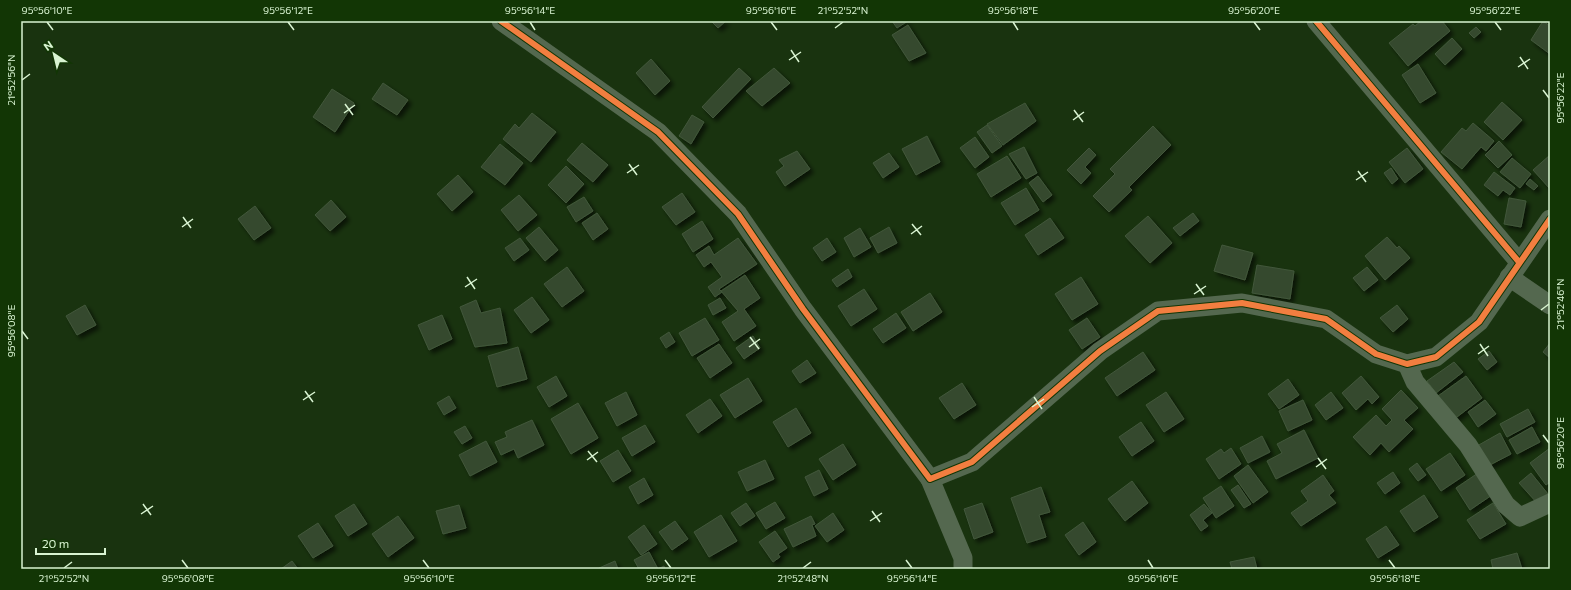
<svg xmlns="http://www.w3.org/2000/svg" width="1571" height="590" font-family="Commissioner,sans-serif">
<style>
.building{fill:#354a2e;stroke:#42573b;filter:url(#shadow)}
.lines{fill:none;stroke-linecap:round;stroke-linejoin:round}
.street{stroke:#54684f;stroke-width:19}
.cycleway-casing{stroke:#123605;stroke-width:8}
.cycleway{stroke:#f27e40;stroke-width:6}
.ticks{fill:none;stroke:#d9f4d2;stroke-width:1.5}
.neatline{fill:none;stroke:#d9f4d2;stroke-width:1.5}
.ticks-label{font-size:10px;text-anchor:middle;fill:#d9f4d2}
</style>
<defs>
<filter id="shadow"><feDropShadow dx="3.5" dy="3.5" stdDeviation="2" flood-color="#0009"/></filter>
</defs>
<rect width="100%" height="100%" fill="#19330f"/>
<g class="building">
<path d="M711,21H726L718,28Z"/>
<path d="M892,21H908L897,28Z"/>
<path d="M1421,21H1442L1450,31L1408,66L1389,43L1413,24L1415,26Z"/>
<path d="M1543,21L1550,26V54L1531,40Z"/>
<path d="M908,25L926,53L909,61L892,35Z"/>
<path d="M1476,27L1481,32L1474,38L1469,33Z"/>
<path d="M1452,38L1462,49L1445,65L1435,54Z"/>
<path d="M651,59L670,81L655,95L636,73Z"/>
<path d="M1418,64L1436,93L1420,103L1402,75Z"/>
<path d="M739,68L751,79L713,118L702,107Z"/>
<path d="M774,68L790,83L762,106L746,91Z"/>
<path d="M383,83L408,100L397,115L372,99Z"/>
<path d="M332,89L354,103L335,132L313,117Z"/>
<path d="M1502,102L1522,120L1503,140L1484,122Z"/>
<path d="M1025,103L1036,121L1003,145L987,124Z"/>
<path d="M532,113L556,132L531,162L503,139L515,124L519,128Z"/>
<path d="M692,115L704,122L691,144L679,136Z"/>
<path d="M1473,123L1494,141L1486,151L1481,147L1462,169L1441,152L1462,128L1466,131Z"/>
<path d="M987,125L1002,146L992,153L977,132Z"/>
<path d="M1153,126L1171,145L1129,187L1132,190L1109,212L1093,196L1115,174L1110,169Z"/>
<path d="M927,136L940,162L916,175L902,149Z"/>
<path d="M975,137L989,157L975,168L960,148Z"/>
<path d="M1499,141L1512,155L1498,168L1485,155Z"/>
<path d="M582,143L608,165L593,182L567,160Z"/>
<path d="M500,144L523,163L505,185L481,167Z"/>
<path d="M1024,147L1037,173L1026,179L1009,154Z"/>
<path d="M1089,148L1096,155L1085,167L1091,173L1081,184L1067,170Z"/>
<path d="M1407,148L1423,169L1405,183L1389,162Z"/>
<path d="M797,151L810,169L785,186L776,172L784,166L779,160Z"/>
<path d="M889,153L899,167L883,178L873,163Z"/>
<path d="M1550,155V189L1533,170Z"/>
<path d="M1007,156L1021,178L991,197L977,174Z"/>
<path d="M1512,158L1531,174L1520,188L1500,172Z"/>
<path d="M566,166L584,184L566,203L548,185Z"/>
<path d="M1391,168L1398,179L1392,184L1384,173Z"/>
<path d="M1494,172L1515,188L1510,195L1503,190L1498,196L1484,185Z"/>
<path d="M458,175L473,192L452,211L437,194Z"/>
<path d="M1038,176L1052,195L1043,202L1029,183Z"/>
<path d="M1530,179L1538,186L1534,190L1526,184Z"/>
<path d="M1026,188L1039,210L1015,225L1001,203Z"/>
<path d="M682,193L695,212L676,225L662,207Z"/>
<path d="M519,195L537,215L518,231L501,210Z"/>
<path d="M584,197L593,211L576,222L567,207Z"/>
<path d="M1509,198L1526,201L1521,227L1504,224Z"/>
<path d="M331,200L346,217L330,231L315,215Z"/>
<path d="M255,206L271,228L254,240L238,219Z"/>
<path d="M597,213L608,229L593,240L582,223Z"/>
<path d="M1193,213L1199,221L1180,236L1173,228Z"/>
<path d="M1148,216L1172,243L1150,263L1125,236Z"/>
<path d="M1050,218L1064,238L1038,255L1025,235Z"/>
<path d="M702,221L713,239L693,252L682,234Z"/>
<path d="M539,227L558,250L545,261L526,238Z"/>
<path d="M889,227L897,243L878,253L870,238Z"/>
<path d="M860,228L871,247L854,257L844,238Z"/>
<path d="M1387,237L1397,248L1399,246L1410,258L1385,280L1365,256Z"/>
<path d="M520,238L529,250L514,261L505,248Z"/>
<path d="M738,238L757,264L719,289L722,292L715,297L708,287L722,277L711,262L704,267L696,255L709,246L714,255Z"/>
<path d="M827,238L836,252L822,261L813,248Z"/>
<path d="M1222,245L1253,253L1245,280L1214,271Z"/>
<path d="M1257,265L1294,271L1290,299L1252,293Z"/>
<path d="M567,267L584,291L562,307L544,284Z"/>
<path d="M1367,267L1378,280L1364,291L1353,278Z"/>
<path d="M848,269L852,277L837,287L832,280Z"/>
<path d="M745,275L760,298L744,309L756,326L734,341L722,322L738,311L721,291Z"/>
<path d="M1081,277L1098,304L1072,320L1055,294Z"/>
<path d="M864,289L877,309L851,326L838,306Z"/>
<path d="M930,293L942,312L913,331L901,312Z"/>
<path d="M532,297L549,320L531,333L514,310Z"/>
<path d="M720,298L726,308L713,315L708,305Z"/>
<path d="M476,300L481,313L500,308L507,343L475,347L460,307Z"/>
<path d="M85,305L96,325L77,335L66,316Z"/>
<path d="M1397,305L1408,319L1393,332L1380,318Z"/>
<path d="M896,313L906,328L883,343L873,329Z"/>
<path d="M442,315L452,339L429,350L418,325Z"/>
<path d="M705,318L719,340L692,356L679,333Z"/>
<path d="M1087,318L1100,337L1082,349L1069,330Z"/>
<path d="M669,332L675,342L666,348L660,338Z"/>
<path d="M753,336L760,348L744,359L736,348Z"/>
<path d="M1550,343V358L1543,352Z"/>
<path d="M719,344L732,363L710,378L697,358Z"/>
<path d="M518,347L527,379L497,387L488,356Z"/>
<path d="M1489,351L1497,362L1487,370L1478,359Z"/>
<path d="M1143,352L1155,370L1117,396L1105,378Z"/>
<path d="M807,360L816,373L800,383L792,371Z"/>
<path d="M1454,362L1463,372L1436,393L1427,381Z"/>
<path d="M556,376L567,396L549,407L537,387Z"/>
<path d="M1361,376L1379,397L1372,404L1368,399L1356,410L1342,393Z"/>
<path d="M1466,376L1482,398L1453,420L1431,401Z"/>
<path d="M748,378L762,401L735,418L720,395Z"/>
<path d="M1288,379L1299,395L1279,409L1268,394Z"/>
<path d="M962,383L976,405L954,419L939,398Z"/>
<path d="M1401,390L1418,408L1404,420L1413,429L1389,452L1381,443L1370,455L1353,437L1376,415L1386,426L1392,420L1382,409Z"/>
<path d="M626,392L637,415L617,426L605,403Z"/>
<path d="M1166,392L1184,419L1164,432L1146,405Z"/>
<path d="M1331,392L1343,408L1326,420L1315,405Z"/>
<path d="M449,396L456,408L444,415L437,403Z"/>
<path d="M710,399L722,416L698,433L686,415Z"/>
<path d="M1303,400L1312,420L1288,431L1279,411Z"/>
<path d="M1485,400L1496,414L1478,427L1468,412Z"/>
<path d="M578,403L598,438L571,454L551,419Z"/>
<path d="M796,408L811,433L788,447L773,422Z"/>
<path d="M1528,409L1535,422L1507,437L1500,424Z"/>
<path d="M532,420L544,445L518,458L514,449L501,455L495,442L507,437L505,432Z"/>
<path d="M1141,422L1154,441L1132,456L1119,437Z"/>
<path d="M645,425L655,442L632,456L622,438Z"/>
<path d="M465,426L472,438L462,444L454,432Z"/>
<path d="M1532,427L1540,442L1517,454L1509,440Z"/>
<path d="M1304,430L1318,458L1276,479L1267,461L1282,453L1277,444Z"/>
<path d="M1500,433L1511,454L1488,466L1477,446Z"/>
<path d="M1262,436L1270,452L1248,463L1240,448Z"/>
<path d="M486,441L497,462L470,476L459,455Z"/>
<path d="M843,444L856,465L833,480L819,459Z"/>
<path d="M1231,448L1241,464L1219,479L1206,459L1221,449L1224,453Z"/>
<path d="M1550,448V482L1546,485L1530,463Z"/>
<path d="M618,450L631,471L613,482L600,461Z"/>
<path d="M1450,453L1465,475L1441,491L1426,469Z"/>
<path d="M765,460L774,479L747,491L738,472Z"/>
<path d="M1417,463L1426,475L1418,481L1409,469Z"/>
<path d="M1248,465L1268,492L1253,503L1234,476Z"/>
<path d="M819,470L828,489L814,496L805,477Z"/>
<path d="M1393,472L1400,483L1385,494L1377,483Z"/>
<path d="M1478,473L1492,495L1470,510L1456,488Z"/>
<path d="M1531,473L1548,494L1537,503L1519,483Z"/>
<path d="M1323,475L1334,491L1329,495L1336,503L1301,526L1291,513L1308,501L1301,491Z"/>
<path d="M644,478L653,495L638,504L629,487Z"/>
<path d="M1132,481L1148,503L1125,521L1108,499Z"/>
<path d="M1238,485L1251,504L1244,508L1231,490Z"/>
<path d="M1221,486L1234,506L1216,518L1203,498Z"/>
<path d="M1041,487L1050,512L1039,515L1046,537L1027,543L1011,498Z"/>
<path d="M1424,495L1438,517L1414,532L1400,511Z"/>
<path d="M775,502L785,518L766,529L756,513Z"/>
<path d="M746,503L755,516L740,526L731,513Z"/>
<path d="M982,503L993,532L974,539L964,509Z"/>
<path d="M1493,503L1506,524L1480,539L1467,520Z"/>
<path d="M354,504L367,524L348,536L335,516Z"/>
<path d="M1204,504L1212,513L1203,520L1208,526L1201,531L1190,515Z"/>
<path d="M459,505L466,528L443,534L436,511Z"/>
<path d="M833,513L844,530L827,542L815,526Z"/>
<path d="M721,515L737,541L709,557L694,532Z"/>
<path d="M398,516L414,538L388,557L372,534Z"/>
<path d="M811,516L815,524L812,525L816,536L793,547L784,529Z"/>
<path d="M675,521L688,539L672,550L659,532Z"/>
<path d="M1083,522L1096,542L1079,555L1065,535Z"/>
<path d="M318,523L333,546L313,558L298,536Z"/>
<path d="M644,525L657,544L641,555L628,537Z"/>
<path d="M1386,526L1399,545L1378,558L1366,539Z"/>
<path d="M775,531L787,548L778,554L780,557L773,562L759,542Z"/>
<path d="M649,552L658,569L664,566L665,569H639L634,560Z"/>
<path d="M1517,553L1522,569H1493L1491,560Z"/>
<path d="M1254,557L1257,569H1232L1230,562Z"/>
<path d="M292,561L298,569H281Z"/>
<path d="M615,561L618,569H600L599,568Z"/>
</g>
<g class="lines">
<g class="street">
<path d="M501,21L658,132L738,214L803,309L930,479L972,462L1100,351L1158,311L1242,303L1326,319L1376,354L1407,364L1436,357L1479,322L1550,219"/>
<path d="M1316,21L1519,262"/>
<path d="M1509,277L1550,305"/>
<path d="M1407,364L1415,382L1468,445L1506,505L1520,517L1550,503"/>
<path d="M930,479L963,558V569"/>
</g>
<defs>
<g id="cycleway">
<path d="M501,21L658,132L738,214L803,309L930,479L972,462L1100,351L1158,311L1242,303L1326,319L1376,354L1407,364L1436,357L1479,322L1550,219"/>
<path d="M1316,21L1519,262"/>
</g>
</defs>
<use href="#cycleway" class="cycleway-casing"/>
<use href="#cycleway" class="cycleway"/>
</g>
<path class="ticks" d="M47,22L53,30M288,22L294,30M530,22L535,30M771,22L777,30M1013,22L1018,30M1254,22L1260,30M1495,22L1501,30M835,28L843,22M791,50L799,62M1520,57L1528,69M789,60L801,52M1518,67L1530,59M22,80L30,74M1543,90L1549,98M345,104L353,115M1074,110L1083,122M344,113L355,105M1073,120L1084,112M629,164L637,175M1358,171L1366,182M627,173L639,165M1356,180L1368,172M183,217L191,228M912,224L921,235M182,227L193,219M911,234L922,226M467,277L475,289M1196,284L1204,295M465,287L477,279M1194,294L1206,286M1541,310L1549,304M22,331L28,339M750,337L759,349M1480,344L1488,356M749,347L760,339M1478,354L1489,346M305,391L313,402M1034,397L1042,409M303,400L315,392M1032,407L1044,399M1543,435L1549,443M588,451L597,462M1318,458L1326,469M587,460L598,452M1316,467L1327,459M143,504L151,515M872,511L880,522M141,514L153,506M870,521L882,513M182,560L188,568M423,560L429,568M665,560L671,568M906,560L912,568M1148,560L1153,568M1389,560L1395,568M64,568L72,562M803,568L811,562"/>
<rect width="1571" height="590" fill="none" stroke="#123605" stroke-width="44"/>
<g transform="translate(54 54) rotate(325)" stroke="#123605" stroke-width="3" paint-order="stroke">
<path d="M0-3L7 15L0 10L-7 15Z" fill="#d9f4d2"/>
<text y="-6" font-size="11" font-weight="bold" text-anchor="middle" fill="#d9f4d2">N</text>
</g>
<path d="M36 548v6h69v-6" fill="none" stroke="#d9f4d2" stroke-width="2"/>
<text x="42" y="548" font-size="12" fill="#d9f4d2" stroke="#123605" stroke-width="3" paint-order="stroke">20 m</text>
<rect x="22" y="22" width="1527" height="546" class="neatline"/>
<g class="ticks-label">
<text x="47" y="14">95°56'10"E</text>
<text x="288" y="14">95°56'12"E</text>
<text x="530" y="14">95°56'14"E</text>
<text x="771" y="14">95°56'16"E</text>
<text x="843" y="14">21°52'52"N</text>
<text x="1013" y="14">95°56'18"E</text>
<text x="1254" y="14">95°56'20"E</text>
<text x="1495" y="14">95°56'22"E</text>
<text transform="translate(11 80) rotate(-90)" y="4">21°52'56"N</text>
<text transform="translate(1560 98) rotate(-90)" y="4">95°56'22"E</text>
<text transform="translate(1560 304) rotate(-90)" y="4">21°52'46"N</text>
<text transform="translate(11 331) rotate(-90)" y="4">95°56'08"E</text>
<text transform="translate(1560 443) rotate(-90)" y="4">95°56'20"E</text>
<text x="64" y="582">21°52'52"N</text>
<text x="188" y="582">95°56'08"E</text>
<text x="429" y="582">95°56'10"E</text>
<text x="671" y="582">95°56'12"E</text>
<text x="803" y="582">21°52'48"N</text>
<text x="912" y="582">95°56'14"E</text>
<text x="1153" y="582">95°56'16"E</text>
<text x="1395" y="582">95°56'18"E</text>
</g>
</svg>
